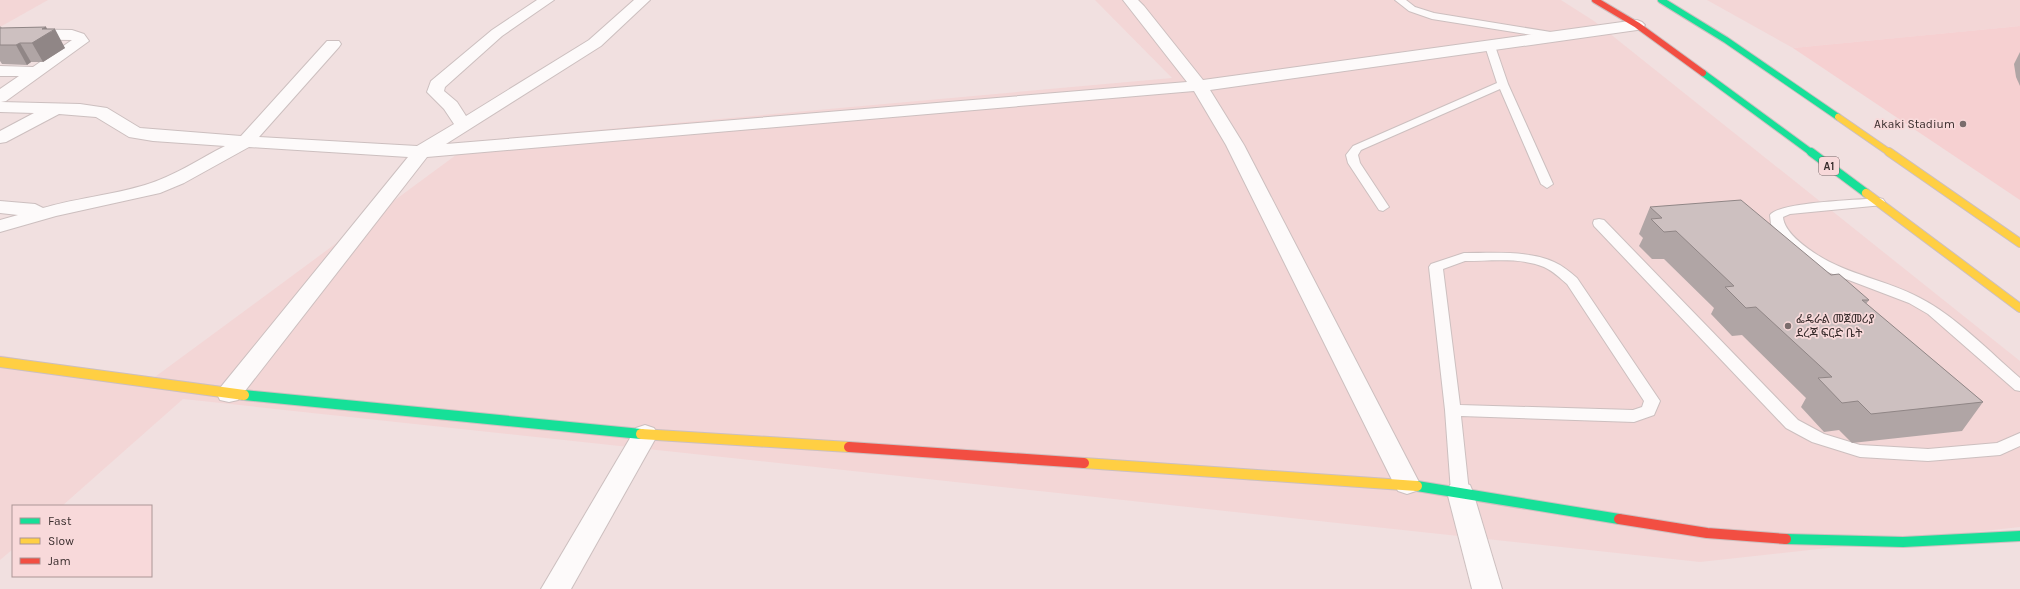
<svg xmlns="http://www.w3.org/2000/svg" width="2020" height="589" font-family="Karla,'Noto Sans Ethiopic',sans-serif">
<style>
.built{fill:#f3d6d6}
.green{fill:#f6d0d1}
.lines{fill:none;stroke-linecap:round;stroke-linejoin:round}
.lane-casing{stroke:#ccbfbf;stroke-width:2}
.street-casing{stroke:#ccbfbf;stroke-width:2}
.fast-far2-casing{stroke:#ccbfbf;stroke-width:8}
.fast-far1-casing{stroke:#ccbfbf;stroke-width:10}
.fast-casing{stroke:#ccbfbf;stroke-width:12}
.slow-far2-casing{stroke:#ccbfbf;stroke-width:8}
.slow-far1-casing{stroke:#ccbfbf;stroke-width:10}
.slow-casing{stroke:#ccbfbf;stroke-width:12}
.jam-far1-casing{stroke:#ccbfbf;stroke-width:8}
.jam-casing{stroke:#ccbfbf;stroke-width:12}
.lane{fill:#fdfafa;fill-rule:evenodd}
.street{fill:#fdfafa;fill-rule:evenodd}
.fast-far2{stroke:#16e098;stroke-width:6}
.fast-far1{stroke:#16e098;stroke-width:8}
.fast{stroke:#16e098;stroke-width:10}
.slow-far2{stroke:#ffcf43;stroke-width:6}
.slow-far1{stroke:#ffcf43;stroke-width:8}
.slow{stroke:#ffcf43;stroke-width:10}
.jam-far1{stroke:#f24e42;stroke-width:6}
.jam{stroke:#f24e42;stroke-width:10}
.wall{fill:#b0a5a5}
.shaded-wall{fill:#908686}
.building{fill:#cdc0c0;stroke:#908686}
.poi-dot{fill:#7a6c6c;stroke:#f8d9da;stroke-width:1.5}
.labels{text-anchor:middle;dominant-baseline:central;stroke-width:3.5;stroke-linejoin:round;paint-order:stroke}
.shield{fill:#f8d9da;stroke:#736162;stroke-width:1}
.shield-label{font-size:11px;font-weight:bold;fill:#3a2e2e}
.poi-label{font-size:12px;fill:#3a2e2e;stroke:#f8d9da;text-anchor:end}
</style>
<rect width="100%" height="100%" fill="#f1e0e0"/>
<g class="built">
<path d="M0,0H48L0,27Z"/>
<path d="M1095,0H1561L1594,21L2020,361V527L1700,562L183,399L62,506H13V549L0,560V355L148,382L475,141L1172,78Z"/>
<path d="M1707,0H2020V26L1793,48Z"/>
</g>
<path class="green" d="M2020,26V200L1793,48Z"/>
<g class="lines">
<defs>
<g id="lane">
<path d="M1395,0H1406L1415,7L1434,13L1557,33L1562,36L1557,39L1432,19L1409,11Z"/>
<path d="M1490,43L1495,46L1508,84L1553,184L1547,188L1541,184L1500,89L1361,150L1358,155L1360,163L1389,207L1383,211L1379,210L1348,163L1346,155L1353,146L1497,83L1485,46Z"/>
<path d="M1879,198L1883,199L1885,202L1883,205L1790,214L1783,217C1784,232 1804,246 1816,254C1848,275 1887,280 1920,298C1954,315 1990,352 2020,378V391L2015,390L1928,314L1909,303L1825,271L1794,251L1771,224L1770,215C1778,202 1860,200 1879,198Z"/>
<path d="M1599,219L1604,220L1798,420L1824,434L1860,445L1928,449L1997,443L2020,433V446L2000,455L1928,461L1860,457L1812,442L1786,428L1594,226L1593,223L1594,220Z"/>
<path d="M1464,253C1491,253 1529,250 1554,262C1563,266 1570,272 1577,278L1660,401L1654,415L1634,422L1461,416L1469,492L1466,497L1460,498L1454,497L1451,492L1445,410L1429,267L1431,264ZM1465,261C1491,261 1520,257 1544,267C1553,271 1560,278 1567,284L1644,401L1642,407L1633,410L1460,405L1443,269Z"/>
</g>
<g id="street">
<path d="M537,0H554L502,36L445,87L444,91L457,102L466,116L589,40L634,0H650L601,46L446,144L1187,82L1123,0H1138L1144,6L1203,80L1637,20L1642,22L1645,25L1642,28L1637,30L1210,90L1244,145L1420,484L1416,491L1407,494L1398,491L1394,484L1226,145L1194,91L427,157L238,400L229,402L220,400L217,394L220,388L408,157L249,147L184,183L160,193L56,216L0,232V220L18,215L0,213V201L35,204L43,208C77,198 112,195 145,185C173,177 199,159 225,146L153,141L129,137L96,117L59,114L6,142L0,143V131L34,113L0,112V89L19,76H0V66L33,67L72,40L0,39V29L72,30L84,34L89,41L6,101L1,102L80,104L107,108L140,128L241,136L327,41H339L341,44L339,47L259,137L417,146L454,124L444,109L427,92L431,81L492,30Z"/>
<path d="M645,425L654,428L658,434L571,589H541L636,428Z"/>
<path d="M1460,482L1470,485L1473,492L1502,589H1472L1447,492L1450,485Z"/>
</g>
<g id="fast-far2">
<path d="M1661,0L1726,40L1838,117"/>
<path d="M1703,73L1812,153"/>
</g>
<path id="fast-far1" d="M1811,152L1866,193"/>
<g id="fast">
<path d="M244,395L641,434"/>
<path d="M1417,486L1619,519"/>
<path d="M1786,539L1903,542L2020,536"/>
</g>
<path id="slow-far2" d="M1838,117L1890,153"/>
<g id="slow-far1">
<path d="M1889,152L2020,243"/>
<path d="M1866,193L2020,308"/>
</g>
<g id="slow">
<path d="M0,362L244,395"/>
<path d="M641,434L849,447"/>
<path d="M1084,463L1417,486"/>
</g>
<path id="jam-far1" d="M1595,0L1637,25L1703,73"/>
<g id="jam">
<path d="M849,447L1084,463"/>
<path d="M1619,519L1707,533L1786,539"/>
</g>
</defs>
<use href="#lane" class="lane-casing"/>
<use href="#street" class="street-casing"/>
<use href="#fast-far2" class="fast-far2-casing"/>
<use href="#fast-far1" class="fast-far1-casing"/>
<use href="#fast" class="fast-casing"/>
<use href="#slow-far2" class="slow-far2-casing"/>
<use href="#slow-far1" class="slow-far1-casing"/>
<use href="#slow" class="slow-casing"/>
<use href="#jam-far1" class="jam-far1-casing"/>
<use href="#jam" class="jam-casing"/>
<use href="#lane" class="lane"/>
<use href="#street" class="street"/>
<use href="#fast-far2" class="fast-far2"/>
<use href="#fast-far1" class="fast-far1"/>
<use href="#fast" class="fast"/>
<use href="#slow-far2" class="slow-far2"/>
<use href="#slow-far1" class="slow-far1"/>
<use href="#slow" class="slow"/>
<use href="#jam-far1" class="jam-far1"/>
<use href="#jam" class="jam"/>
</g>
<g class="wall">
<path d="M0,26L2,28L46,27L47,29L65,48L43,62H31L27,65L2,64L0,61Z"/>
<path d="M2020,52V86L2016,77L2014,64Z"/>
<path d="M1650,207L1831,275L1869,300L1866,304L1983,402L1962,431L1852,443L1839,430L1824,432L1801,407L1806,398L1742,335L1732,336L1711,314L1714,308L1664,259H1652L1639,246L1643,238L1639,234Z"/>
</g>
<g class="shaded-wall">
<path d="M46,27L49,33L55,29L65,48L43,62L32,43L42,29Z"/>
<path d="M20,43L31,62L27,65L16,45Z"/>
</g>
<g class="building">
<path d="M46,27L42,29H55L32,43H20L16,45H0V28Z"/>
<path d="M1741,200L1831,275L1839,274L1869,300H1862L1983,402L1871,414L1858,401L1842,403L1818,378L1832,377L1756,307L1746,308L1725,287L1734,286L1676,231L1664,232L1651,219L1662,218L1650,207Z"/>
</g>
<g class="poi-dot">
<circle cx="1963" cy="124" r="4"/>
<circle cx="1788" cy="326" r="4"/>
</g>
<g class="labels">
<rect class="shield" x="1819" y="157" width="20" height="18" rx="3"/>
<g class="shield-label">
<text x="1829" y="166">A1</text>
</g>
<g class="poi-label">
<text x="1955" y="124">Akaki Stadium</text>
<text x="1796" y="319" text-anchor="start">ፌዴራል መጀመሪያ<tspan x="1796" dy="14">ደረጃ ፍርድ ቤት</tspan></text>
</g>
</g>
<rect x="12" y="505" width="140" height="72" fill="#f8d9da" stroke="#ac9595"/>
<rect x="20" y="518" width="20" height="6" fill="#16e098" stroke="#ac9595"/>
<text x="48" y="525" font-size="12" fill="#3a2e2e">Fast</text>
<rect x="20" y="538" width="20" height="6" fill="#ffcf43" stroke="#ac9595"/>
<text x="48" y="545" font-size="12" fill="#3a2e2e">Slow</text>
<rect x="20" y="558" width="20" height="6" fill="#f24e42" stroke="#ac9595"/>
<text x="48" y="565" font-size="12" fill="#3a2e2e">Jam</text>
</svg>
